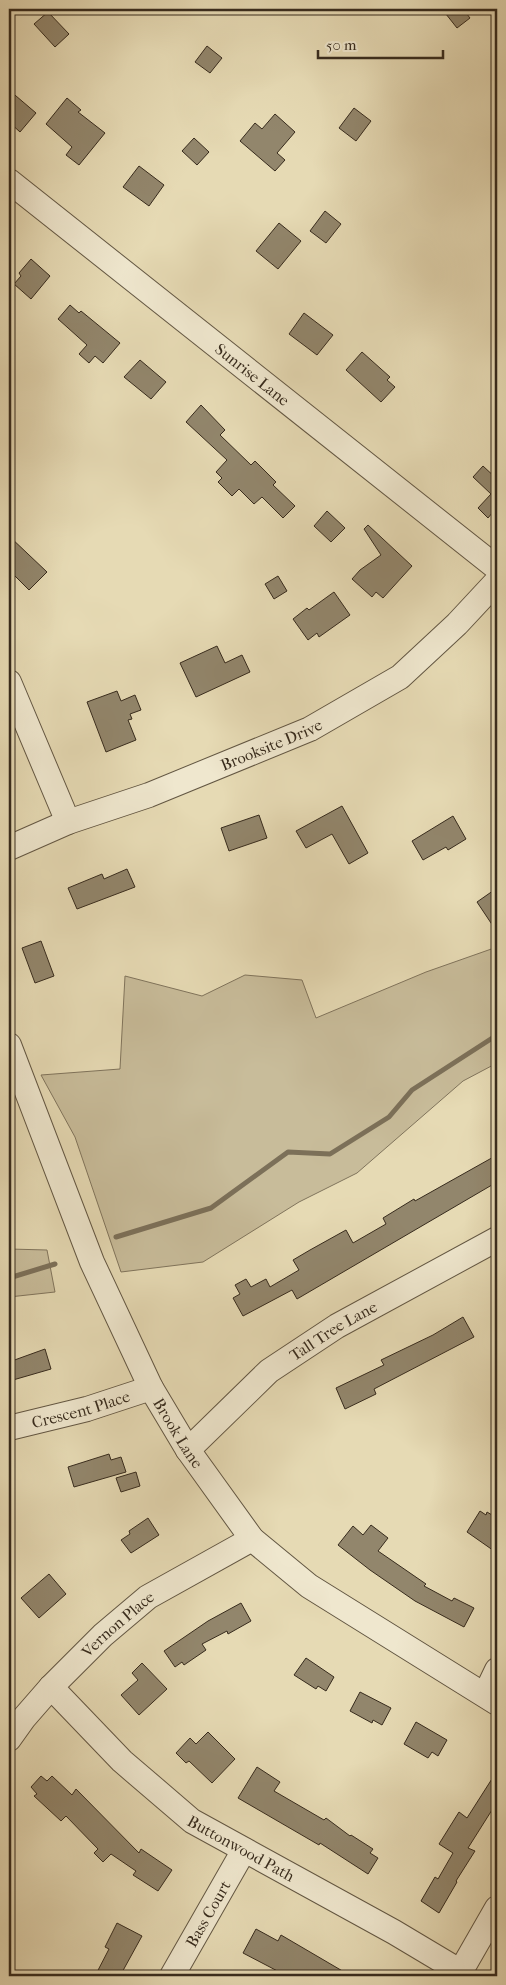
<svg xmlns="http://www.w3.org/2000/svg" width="506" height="1985" font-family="'IM FELL French Canon',serif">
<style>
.green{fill:#c8bc9a;stroke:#80745c}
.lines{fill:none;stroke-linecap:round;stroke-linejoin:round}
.stream{stroke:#7c7059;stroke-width:5}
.building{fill:#92866c;stroke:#372b1d}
.minor-casing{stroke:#635743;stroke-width:26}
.minor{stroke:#efe7ce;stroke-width:24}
.labels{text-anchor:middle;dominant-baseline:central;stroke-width:4.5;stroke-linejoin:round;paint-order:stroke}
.street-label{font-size:16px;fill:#372b1d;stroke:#efe7ce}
</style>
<rect width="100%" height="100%" fill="#e6dab4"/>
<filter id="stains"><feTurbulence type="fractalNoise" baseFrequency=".004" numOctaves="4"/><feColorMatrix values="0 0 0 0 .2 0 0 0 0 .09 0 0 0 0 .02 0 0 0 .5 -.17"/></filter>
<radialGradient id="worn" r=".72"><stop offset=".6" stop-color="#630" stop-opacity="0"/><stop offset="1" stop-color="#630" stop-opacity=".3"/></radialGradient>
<g class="green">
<path d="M497,947V1063L463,1081L357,1173L299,1202L203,1262L121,1272L75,1137L41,1075L120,1069L125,976L202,996L245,975L302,980L316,1018L426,972Z"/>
<path d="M9,1249L47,1250L55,1292L9,1297Z"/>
</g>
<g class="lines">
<g class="stream">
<path d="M116,1237L211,1208L288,1152L330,1154L389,1117L412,1090L497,1035"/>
<path d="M9,1278L55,1264"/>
</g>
</g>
<g class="building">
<path d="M442,9H463L470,18L457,28Z"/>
<path d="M48,12L69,34L55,47L34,24Z"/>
<path d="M207,46L222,58L210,73L195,62Z"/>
<path d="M9,90L36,113L20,132L9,122Z"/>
<path d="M67,98L81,110L78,112L105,133L79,165L66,155L72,147L46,124Z"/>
<path d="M354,108L371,121L356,141L339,128Z"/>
<path d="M275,114L295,132L277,153L285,160L275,171L240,141L255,123L262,129Z"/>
<path d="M194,138L209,152L197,165L182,151Z"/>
<path d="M139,166L164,185L149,206L123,187Z"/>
<path d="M325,211L341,224L326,243L310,231Z"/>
<path d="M279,223L301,241L278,269L256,251Z"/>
<path d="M31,259L50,276L31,299L14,284L21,276L19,273Z"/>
<path d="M70,305L79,313L81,311L120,343L103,363L95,356L89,363L79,354L87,345L58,319Z"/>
<path d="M304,313L333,335L317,355L289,334Z"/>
<path d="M362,352L390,377L387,380L395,387L381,402L346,370Z"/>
<path d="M140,360L166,382L151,399L124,377Z"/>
<path d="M201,405L225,430L220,435L251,465L255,461L276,482L273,485L295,506L283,518L262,497L254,504L239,489L232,496L218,482L222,478L216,472L227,460L186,422Z"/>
<path d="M483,466L497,479V507L488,518L478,508L491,494L473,477Z"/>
<path d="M327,511L345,528L331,542L314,526Z"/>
<path d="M368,525L412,566L383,598L376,592L372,597L352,579L360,570L381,555L364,529Z"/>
<path d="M9,536L47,572L29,590L9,570Z"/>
<path d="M278,576L287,591L274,599L265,584Z"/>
<path d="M334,592L350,615L319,637L317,633L308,640L293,619L307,608L309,610Z"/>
<path d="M217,646L225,663L242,655L250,672L196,697L180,663Z"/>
<path d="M117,691L121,701L135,695L141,710L130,714L132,719L128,720L136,740L106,752L87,702Z"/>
<path d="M342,806L368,853L349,864L332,834L306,848L296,831Z"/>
<path d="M259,815L267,838L229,851L221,828Z"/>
<path d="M453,816L466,839L448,850L446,847L423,860L412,841Z"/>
<path d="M127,869L135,887L77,909L68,888L102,874L104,879Z"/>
<path d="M497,888V932L477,902Z"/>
<path d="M41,941L54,976L35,983L22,948Z"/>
<path d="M497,1155V1182L297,1299L292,1290L243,1316L233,1298L240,1294L235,1285L246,1279L251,1287L266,1279L270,1287L299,1270L293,1260L310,1250L346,1230L353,1243L386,1224L383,1218L414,1199L415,1201Z"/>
<path d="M463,1317L474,1337L374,1389L376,1394L345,1409L336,1388L384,1365L381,1360L433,1335Z"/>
<path d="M45,1349L51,1369L13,1380L9,1362Z"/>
<path d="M109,1454L111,1460L121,1457L126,1472L74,1487L68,1467Z"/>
<path d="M136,1472L140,1486L121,1492L116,1478Z"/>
<path d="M480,1511L486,1515L487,1512L497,1518V1553L467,1532Z"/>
<path d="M148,1518L159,1535L131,1553L121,1540L130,1534L129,1531Z"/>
<path d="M371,1525L388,1538L378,1551L426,1584L424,1586L452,1601L454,1598L474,1608L464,1627L415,1601L370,1570L338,1545L353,1526L363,1535Z"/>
<path d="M49,1574L66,1594L39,1618L21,1598Z"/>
<path d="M241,1603L251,1621L228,1634L227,1631L202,1644L206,1650L184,1665L182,1662L175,1667L164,1651L208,1621Z"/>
<path d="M306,1658L334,1677L326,1691L318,1686L316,1689L294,1675Z"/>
<path d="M142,1663L167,1689L139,1715L121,1695L138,1680L132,1673Z"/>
<path d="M360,1692L391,1708L382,1725L373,1720L372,1723L350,1711Z"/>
<path d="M416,1722L447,1740L438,1756L432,1752L428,1758L404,1744Z"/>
<path d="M208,1732L235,1759L212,1783L189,1761L186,1763L176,1753L190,1738L196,1744Z"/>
<path d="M257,1767L280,1782L274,1791L324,1820L326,1818L350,1836L351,1835L373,1849L370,1853L378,1858L368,1874L320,1843L319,1845L238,1798Z"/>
<path d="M497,1771V1802L468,1848L475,1851L456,1881L457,1882L439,1913L421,1901L435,1877L438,1879L453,1853L439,1844L459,1812L467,1818Z"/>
<path d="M41,1776L47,1781L52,1776L72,1795L76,1789L139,1853L141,1849L172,1870L158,1891L133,1875L136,1871L111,1854L103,1862L94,1853L98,1849L66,1816L61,1821L34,1796L37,1794L31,1787Z"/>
<path d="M117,1923L142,1936L120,1976H95L109,1949L105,1947Z"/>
<path d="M256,1929L278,1941L281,1935L351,1976H287L243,1953Z"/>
</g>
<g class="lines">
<defs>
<g id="minor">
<path id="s1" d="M9,181L497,568"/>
<path d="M9,682L68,822"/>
<path id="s2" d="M9,848L68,822L149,795L310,729L400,677L457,624L497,581"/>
<path id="s3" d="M9,1045L92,1262L151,1388L188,1450L252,1539L309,1586L497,1703"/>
<path id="s4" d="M9,1428L87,1409L151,1388"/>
<path id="s5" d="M188,1450L269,1371L337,1326L497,1239"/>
<path id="s6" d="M51,1687L122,1761L192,1821L394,1932L461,1972"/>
<path d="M485,1695L497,1670"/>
<path id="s7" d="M9,1739L24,1718L51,1687L103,1635L148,1597L252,1539"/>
<path id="s8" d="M172,1976L244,1850"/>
<path d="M458,1976L497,1908"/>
</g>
</defs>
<use href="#minor" class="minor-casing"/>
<use href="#minor" class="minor"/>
</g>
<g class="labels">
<g class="street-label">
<text stroke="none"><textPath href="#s1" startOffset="311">Sunrise Lane</textPath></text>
<text stroke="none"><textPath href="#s2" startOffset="282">Brooksite Drive</textPath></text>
<text stroke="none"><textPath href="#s5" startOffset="189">Tall Tree Lane</textPath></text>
<text stroke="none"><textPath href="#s4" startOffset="74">Crescent Place</textPath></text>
<text stroke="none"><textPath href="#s3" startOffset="424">Brook Lane</textPath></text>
<text stroke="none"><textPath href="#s7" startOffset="159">Vernon Place</textPath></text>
<text stroke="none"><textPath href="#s6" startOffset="251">Buttonwood Path</textPath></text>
<text stroke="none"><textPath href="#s8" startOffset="72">Bass Court</textPath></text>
</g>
</g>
<rect width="506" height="1985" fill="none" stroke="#e6dab4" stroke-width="30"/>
<rect x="10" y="10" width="486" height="1965" fill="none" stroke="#372b1d" stroke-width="2.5"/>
<rect x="15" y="15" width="476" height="1955" fill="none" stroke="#372b1d"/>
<path d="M318 50v8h125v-8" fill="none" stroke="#372b1d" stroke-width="2.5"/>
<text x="326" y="50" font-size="15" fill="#372b1d" stroke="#efe7ce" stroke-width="4" paint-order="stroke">50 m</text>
<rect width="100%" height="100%" filter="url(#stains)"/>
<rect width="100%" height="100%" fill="url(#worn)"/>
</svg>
